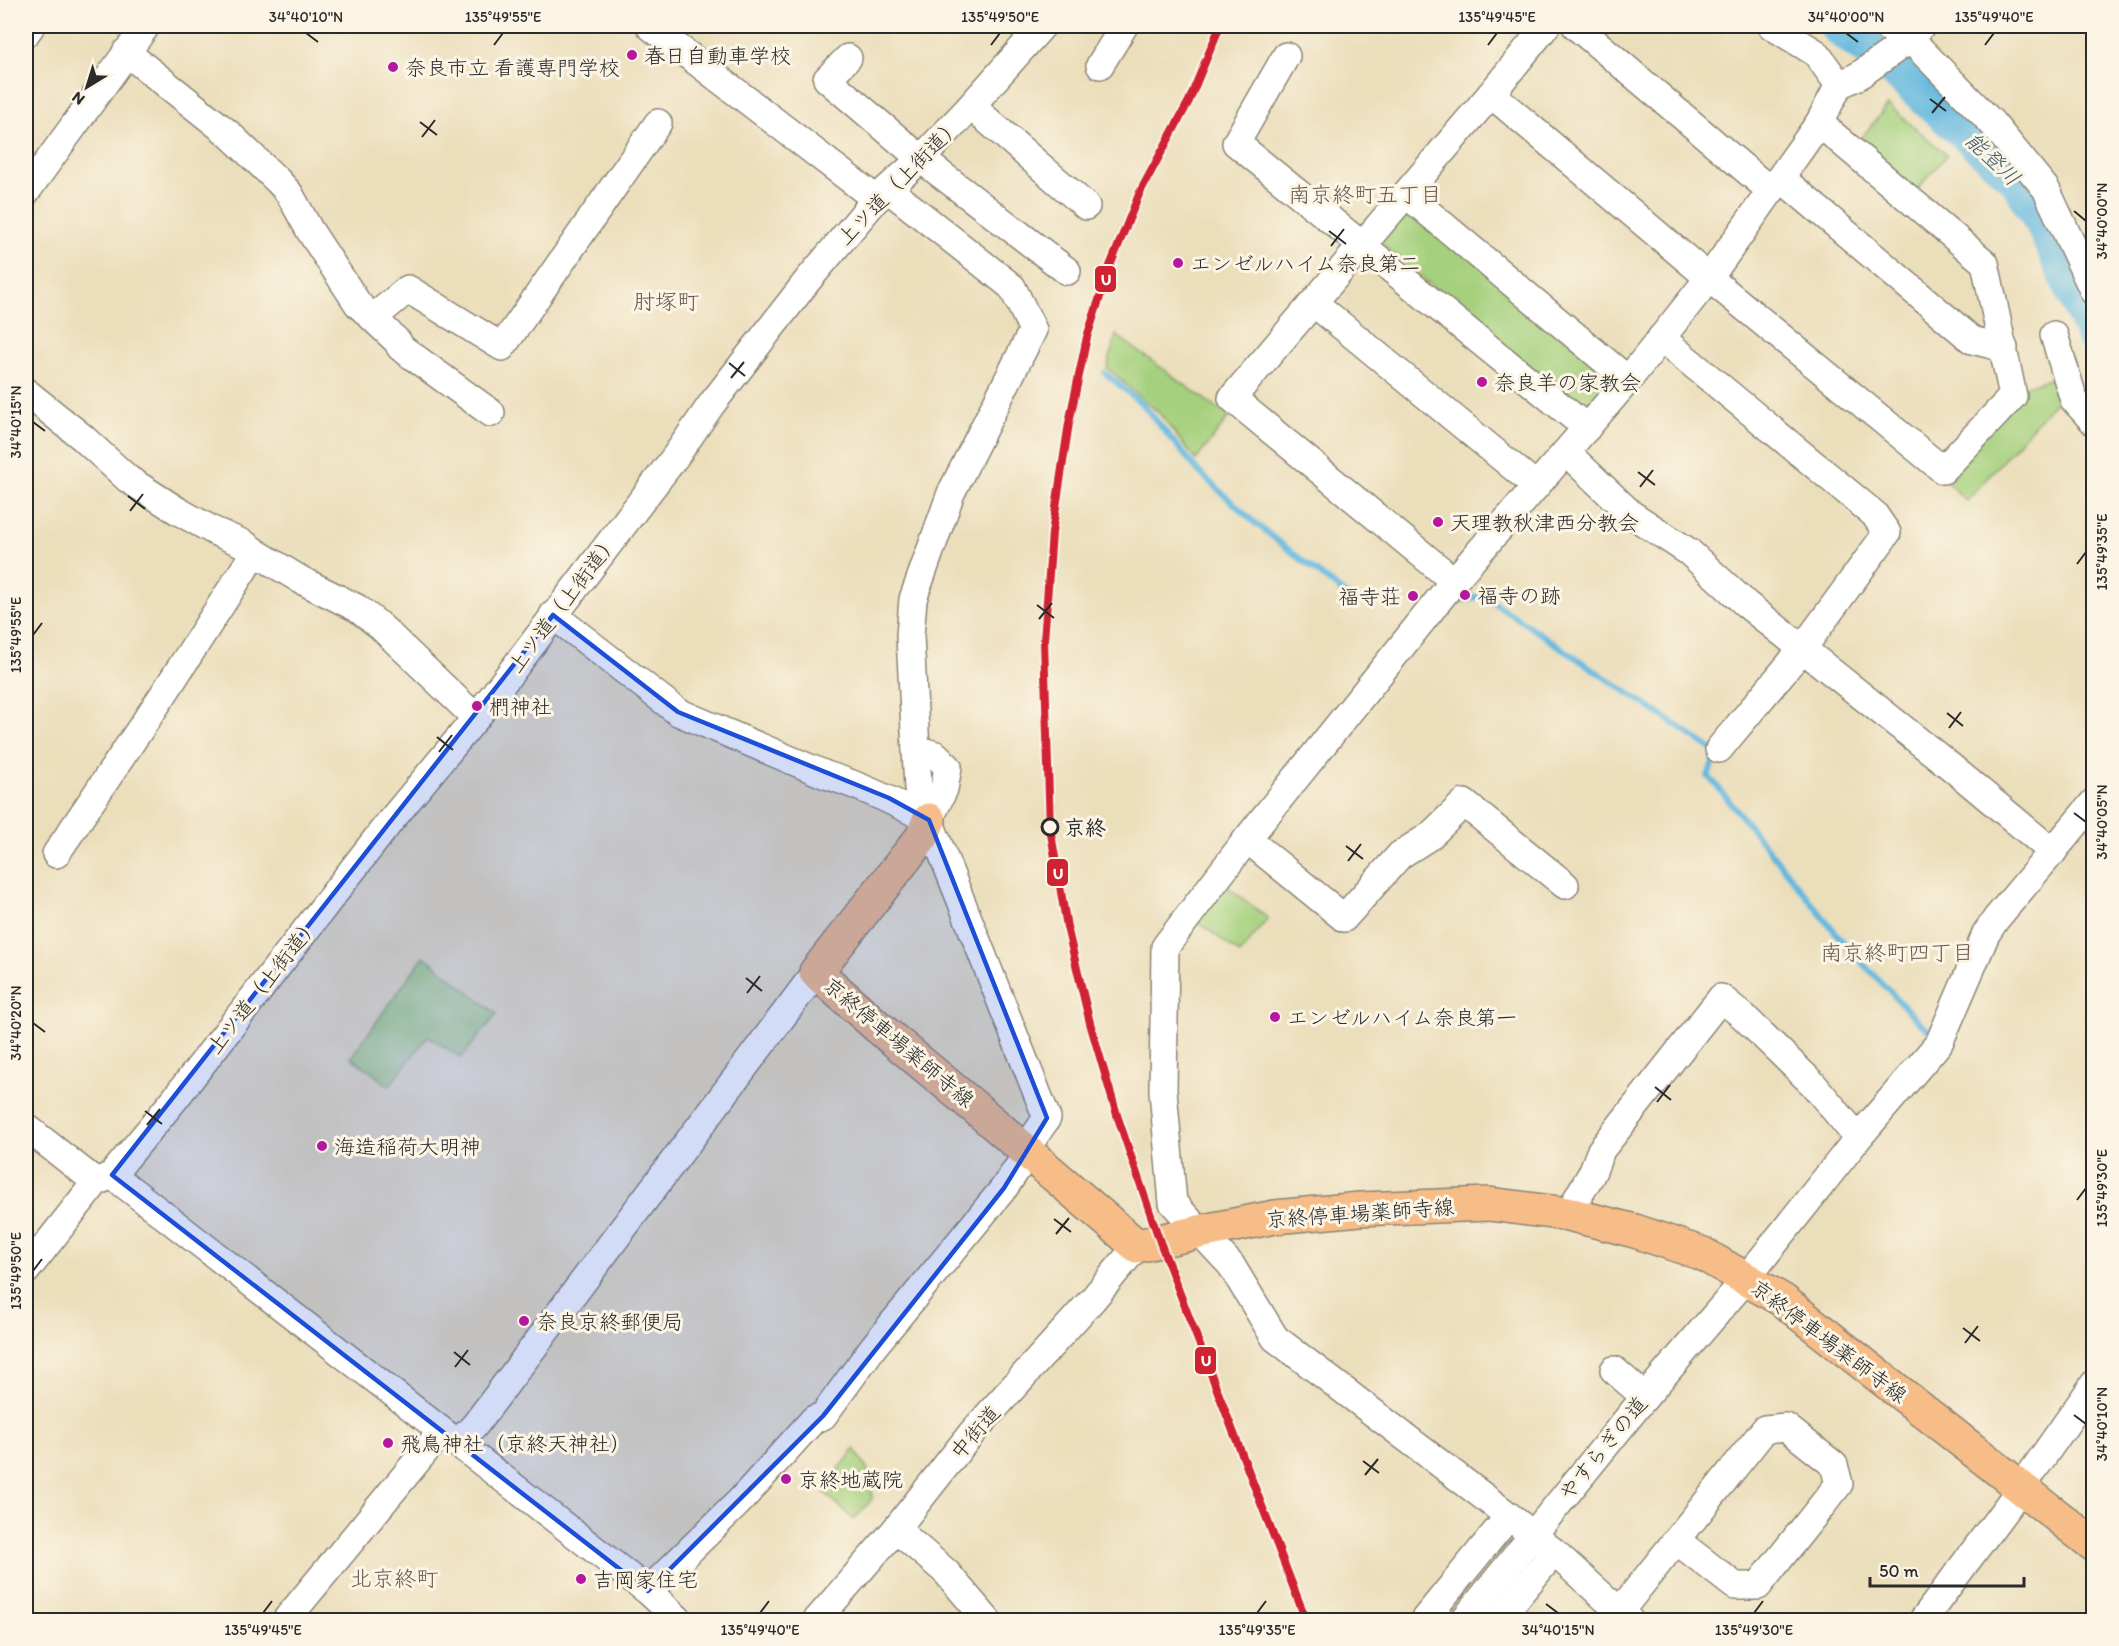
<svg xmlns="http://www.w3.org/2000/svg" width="2119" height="1646" font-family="Itim,'Klee One',sans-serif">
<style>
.green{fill:#a5d07d;stroke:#687e54;stroke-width:1.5}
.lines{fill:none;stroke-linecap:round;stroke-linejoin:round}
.stream{stroke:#62b8df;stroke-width:6}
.river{stroke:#62b8df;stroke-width:38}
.minor-casing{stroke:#8b8473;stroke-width:30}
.major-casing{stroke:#8b8473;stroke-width:36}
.minor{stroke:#fff;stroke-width:27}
.major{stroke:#f7bd88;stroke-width:33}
.rail-1-casing{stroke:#fcf5e5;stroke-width:12}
.rail-1{stroke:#d02332;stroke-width:8}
.marked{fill:#1d4ed8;fill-opacity:0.2;stroke:#1d4ed8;stroke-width:4.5;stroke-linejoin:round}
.ticks{fill:none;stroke:#2b2b2b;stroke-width:2}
.poi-dot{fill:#b5179e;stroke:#fcf5e5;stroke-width:2}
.stop-dot{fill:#fcf5e5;stroke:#2b2b2b;stroke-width:3}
.labels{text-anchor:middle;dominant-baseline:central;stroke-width:6;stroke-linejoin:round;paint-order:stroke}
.poi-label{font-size:21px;fill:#2b2b2b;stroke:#fcf5e5;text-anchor:start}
.street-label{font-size:21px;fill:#2b2b2b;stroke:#fcf5e5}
.stop-label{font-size:21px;font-weight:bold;fill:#2b2b2b;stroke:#fcf5e5;text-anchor:start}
.water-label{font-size:22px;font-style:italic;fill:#3e5c6a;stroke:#fcf5e5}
.neighbourhood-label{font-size:22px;fill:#695b51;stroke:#fcf5e5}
.line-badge{stroke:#fcf5e5;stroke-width:2}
.badge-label{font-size:16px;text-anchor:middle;font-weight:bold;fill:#fff}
.neatline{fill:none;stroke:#2b2b2b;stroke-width:2}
.ticks-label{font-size:15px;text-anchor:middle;fill:#2b2b2b}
</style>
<rect width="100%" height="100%" fill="#fcf5e5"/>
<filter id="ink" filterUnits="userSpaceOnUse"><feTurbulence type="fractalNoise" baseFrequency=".0167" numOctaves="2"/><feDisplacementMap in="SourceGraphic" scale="12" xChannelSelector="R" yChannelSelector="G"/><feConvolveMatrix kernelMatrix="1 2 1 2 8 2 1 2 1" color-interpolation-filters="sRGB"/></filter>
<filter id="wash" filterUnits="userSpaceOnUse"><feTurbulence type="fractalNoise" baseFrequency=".008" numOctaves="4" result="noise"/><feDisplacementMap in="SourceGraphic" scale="24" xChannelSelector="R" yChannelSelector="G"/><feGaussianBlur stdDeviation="1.35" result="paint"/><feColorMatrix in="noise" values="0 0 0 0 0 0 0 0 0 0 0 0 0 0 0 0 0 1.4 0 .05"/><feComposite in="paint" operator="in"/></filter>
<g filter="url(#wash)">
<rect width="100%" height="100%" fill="#ebdebb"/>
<g class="green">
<path d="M1888,105L1947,155L1916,191L1858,142Z"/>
<path d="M1409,205L1613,375L1583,411L1378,241Z"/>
<path d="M1116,335L1229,417L1196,460L1160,414L1107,368Z"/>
<path d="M2061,376L2066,389L1967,501L1947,483L2020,387Z"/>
<path d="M1220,881L1268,918L1240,954L1192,917Z"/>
<path d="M424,956L497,1014L461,1058L428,1036L389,1086L351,1057Z"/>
<path d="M855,1449L872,1478V1499L854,1520L822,1490Z"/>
</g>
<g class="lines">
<g class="stream">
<path d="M1105,373L1143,405L1199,472L1255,523L1355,602"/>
<path d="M1451,605L1455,601L1484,596L1716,752L1708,777L1713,781L1849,949L1921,1024L1935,1035"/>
</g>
<path class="river" d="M1838,26L1897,71L2019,180L2044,224L2094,334"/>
</g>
</g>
<g filter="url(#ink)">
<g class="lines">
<defs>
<g id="minor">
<path d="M650,26L876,199"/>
<path d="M1576,26L1771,191"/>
<path d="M1772,26L1816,53L1839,85"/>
<path d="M1885,26L1910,39L1992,123L2046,189L2094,292"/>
<path d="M26,33L31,26"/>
<path d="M126,52L229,134L278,181L289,193L310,231L358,304L398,342L400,347L491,413"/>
<path d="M1286,56L1236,143L1587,428"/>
<path d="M848,58L827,79L921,159L1067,271"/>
<path d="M1100,65L1124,26"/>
<path d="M1491,94L1709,278L1943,470L2013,396L1985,263L1819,123"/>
<path d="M971,106L1086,206"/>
<path d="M1781,178L1972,340L2004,348"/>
<path d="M888,189L1012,287L1033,330L951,493L913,599L910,636L918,788L929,820L1047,1118L1025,1150"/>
<path d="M26,192L146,26"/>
<path d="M1406,194L1628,380"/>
<path d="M1314,303L1535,485"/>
<path d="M373,318L408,289L502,347L658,123"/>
<path d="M2054,335L2074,400L2094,422"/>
<path d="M1661,338L1874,514L1887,533L1803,648L1719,749"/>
<path d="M26,392L82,437L128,479L178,511L214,531L244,544L255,552L301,580L357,608L380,626L476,718"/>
<path d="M1566,452L1631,514L1689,552L1746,604L1945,762L2053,852"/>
<path d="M1454,581L1232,398L1491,94L1546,26"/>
<path d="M553,615L678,712L826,775C862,786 895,802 929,820L944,789L948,767L936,755L916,749"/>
<path d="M1247,839L1344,918L1400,855L1430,836L1464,803L1565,885"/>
<path d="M56,854L163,695L255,552"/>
<path d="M26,1127L96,1182"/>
<path d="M112,1175L648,1591L679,1620"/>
<path d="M1568,1214L1592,1173L1601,1150L1721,998L1743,1016L1813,1084L1858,1138"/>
<path d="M26,1271L96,1182L112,1175L174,1100L388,824L476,718L675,457L711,405L808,280L876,199L921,159L971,106L1042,26"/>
<path d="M1614,1370L1645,1397"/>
<path d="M457,1444L475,1425L816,972"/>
<path d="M896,1529L946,1572L987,1620"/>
<path d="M648,1591L739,1502L814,1419L823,1416L874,1346L1004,1188L1027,1154"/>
<path d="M1620,1611L1765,1429L1786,1427L1834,1465L1839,1484L1758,1586H1735L1677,1541"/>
<path d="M286,1620L441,1432"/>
<path d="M817,1620L896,1529L971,1434L1093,1299L1137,1246"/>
<path d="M1424,1620L1509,1516"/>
<path d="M1464,1620L1645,1397L1746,1279L1858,1138L1939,1043L1986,934L1996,919L2094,802"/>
<path d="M1498,1620L1554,1552"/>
<path d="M1629,1620L1554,1552L1509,1516L1275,1338L1231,1265L1173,1203L1163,1091L1165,947L1247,839L1454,581L1628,380L1709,278L1819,123L1839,85L1858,76L1910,39L1921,26"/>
<path d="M1923,1620L2021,1488L2094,1384"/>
</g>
<path id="major" d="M929,820L922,837L816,972L878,1027L978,1110L1137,1246L1199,1232L1275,1217L1360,1209L1489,1204L1568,1214L1635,1231L1703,1254L1782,1300L2094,1545"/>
</defs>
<use href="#minor" class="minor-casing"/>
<use href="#major" class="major-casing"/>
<use href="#minor" class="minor"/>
<use href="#major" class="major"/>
<defs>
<path id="rail-1" d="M1220,26L1189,101L1140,192L1110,266L1087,337L1069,423L1052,533L1044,641L1050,828L1067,927L1090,1023L1117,1115L1160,1242L1306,1620"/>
</defs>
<use href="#rail-1" class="rail-1-casing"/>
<use href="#rail-1" class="rail-1"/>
</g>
</g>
<path class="marked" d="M553,615L678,712L889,798L929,820L1047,1118L1004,1188L823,1416L648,1591L112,1175Z"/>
<path class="ticks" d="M306,33L318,42M1846,33L1858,42M494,45L503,33M991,45L1000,33M1488,45L1497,33M1985,45L1994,33M1930,99L1946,111M1932,113L1945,97M420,122L437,135M422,137L435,120M2074,211L2086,221M1329,231L1346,244M1331,246L1344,229M729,363L745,376M731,378L744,362M33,422L45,431M1638,472L1655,485M1640,487L1653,470M128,496L145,509M130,511L143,494M2077,564L2086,552M1037,605L1054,618M1039,619L1052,603M33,635L42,623M1947,713L1963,726M1949,728L1961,712M437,737L453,750M439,752L452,735M2074,813L2086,822M1346,846L1363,859M1348,861L1361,844M746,978L762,991M747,993L760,976M33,1023L45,1032M1655,1087L1671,1100M1657,1102L1670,1085M145,1111L162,1124M147,1125L160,1109M2077,1200L2086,1188M1054,1219L1071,1232M1056,1234L1069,1218M33,1271L42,1259M1963,1328L1980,1341M1965,1343L1978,1326M454,1352L470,1365M455,1367L468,1350M2074,1415L2086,1424M1363,1461L1379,1473M1365,1475L1378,1459M1546,1604L1558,1613M263,1613L272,1601M760,1613L769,1601M1257,1613L1266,1601M1754,1613L1763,1601"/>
<g class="poi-dot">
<circle cx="632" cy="55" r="6"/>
<circle cx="393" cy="67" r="6"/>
<circle cx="1178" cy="263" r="6"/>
<circle cx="1482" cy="382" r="6"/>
<circle cx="1438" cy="522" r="6"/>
<circle cx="1465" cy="595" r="6"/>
<circle cx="1413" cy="596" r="6"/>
<circle cx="477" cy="706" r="6"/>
<circle cx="1275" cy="1017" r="6"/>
<circle cx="322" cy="1146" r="6"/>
<circle cx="524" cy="1321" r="6"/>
<circle cx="388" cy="1443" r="6"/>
<circle cx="786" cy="1479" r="6"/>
<circle cx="581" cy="1579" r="6"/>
</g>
<circle class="stop-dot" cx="1050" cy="827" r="8"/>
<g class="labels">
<g class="poi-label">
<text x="644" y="55">春日自動車学校</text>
<text x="405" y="67">奈良市立 看護専門学校</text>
<text x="1190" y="263">エンゼルハイム奈良第二</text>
<text x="1494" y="382">奈良羊の家教会</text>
<text x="1450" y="522">天理教秋津西分教会</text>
<text x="1477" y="595">福寺の跡</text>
<text x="1401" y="596" text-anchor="end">福寺荘</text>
<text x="489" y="706">椚神社</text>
<text x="1287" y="1017">エンゼルハイム奈良第一</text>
<text x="334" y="1146">海造稲荷大明神</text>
<text x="536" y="1321">奈良京終郵便局</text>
<text x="400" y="1443">飛鳥神社（京終天神社）</text>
<text x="798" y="1479">京終地蔵院</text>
<text x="593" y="1579">吉岡家住宅</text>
</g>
<g class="street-label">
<text transform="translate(899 181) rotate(-46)">上ツ道（上街道）</text>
<text transform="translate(563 603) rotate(-53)">上ツ道（上街道）</text>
<text transform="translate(263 985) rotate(-52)">上ツ道（上街道）</text>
<text transform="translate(899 1042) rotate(40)">京終停車場薬師寺線</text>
<text transform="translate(1360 1213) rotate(-4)">京終停車場薬師寺線</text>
<text transform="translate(1829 1341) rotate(37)">京終停車場薬師寺線</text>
<text transform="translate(975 1432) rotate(-49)">中街道</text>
<text transform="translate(1603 1448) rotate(-51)">やすらぎの道</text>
</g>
<g class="stop-label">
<text x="1064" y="827">京終</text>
</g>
<g class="water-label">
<text transform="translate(1993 159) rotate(44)">能登川</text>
</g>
<g class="neighbourhood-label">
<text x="1365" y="194">南京終町五丁目</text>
<text x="666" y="301">肘塚町</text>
<text x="1897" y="952">南京終町四丁目</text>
<text x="394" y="1578">北京終町</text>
</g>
</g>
<g class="line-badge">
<rect x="1094" y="265" width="23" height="28" rx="6" fill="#d02332"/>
<rect x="1046" y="858" width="23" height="29" rx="6" fill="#d02332"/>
<rect x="1194" y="1346" width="23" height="29" rx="6" fill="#d02332"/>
</g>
<g class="badge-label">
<text x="1106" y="285">U</text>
<text x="1058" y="879">U</text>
<text x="1206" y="1366">U</text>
</g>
<rect width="2119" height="1646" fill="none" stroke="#fcf5e5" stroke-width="66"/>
<g transform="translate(87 87) rotate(218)" stroke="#fcf5e5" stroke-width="4.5" paint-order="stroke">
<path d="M0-4.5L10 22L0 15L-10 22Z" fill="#2b2b2b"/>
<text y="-9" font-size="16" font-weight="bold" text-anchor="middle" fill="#2b2b2b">N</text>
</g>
<path d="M1870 1577v9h154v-9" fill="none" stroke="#2b2b2b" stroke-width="3"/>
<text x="1879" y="1577" font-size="18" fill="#2b2b2b" stroke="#fcf5e5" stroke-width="4.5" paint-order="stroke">50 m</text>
<rect x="33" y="33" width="2053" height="1580" class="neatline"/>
<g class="ticks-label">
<text x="306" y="22">34°40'10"N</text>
<text x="503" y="22">135°49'55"E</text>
<text x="1000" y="22">135°49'50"E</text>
<text x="1497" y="22">135°49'45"E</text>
<text x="1846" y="22">34°40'00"N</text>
<text x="1994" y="22">135°49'40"E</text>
<text transform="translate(2102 221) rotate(-90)" y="5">34°40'00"N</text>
<text transform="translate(16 422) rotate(-90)" y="5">34°40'15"N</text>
<text transform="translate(2102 552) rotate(-90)" y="5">135°49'35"E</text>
<text transform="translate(16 635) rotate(-90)" y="5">135°49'55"E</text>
<text transform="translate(2102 822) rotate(-90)" y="5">34°40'05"N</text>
<text transform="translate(16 1023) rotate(-90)" y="5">34°40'20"N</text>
<text transform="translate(2102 1188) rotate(-90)" y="5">135°49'30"E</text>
<text transform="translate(16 1271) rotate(-90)" y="5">135°49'50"E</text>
<text transform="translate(2102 1424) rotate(-90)" y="5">34°40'10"N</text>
<text x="263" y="1635">135°49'45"E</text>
<text x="760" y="1635">135°49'40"E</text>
<text x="1257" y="1635">135°49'35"E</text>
<text x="1558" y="1635">34°40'15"N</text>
<text x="1754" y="1635">135°49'30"E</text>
</g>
</svg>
